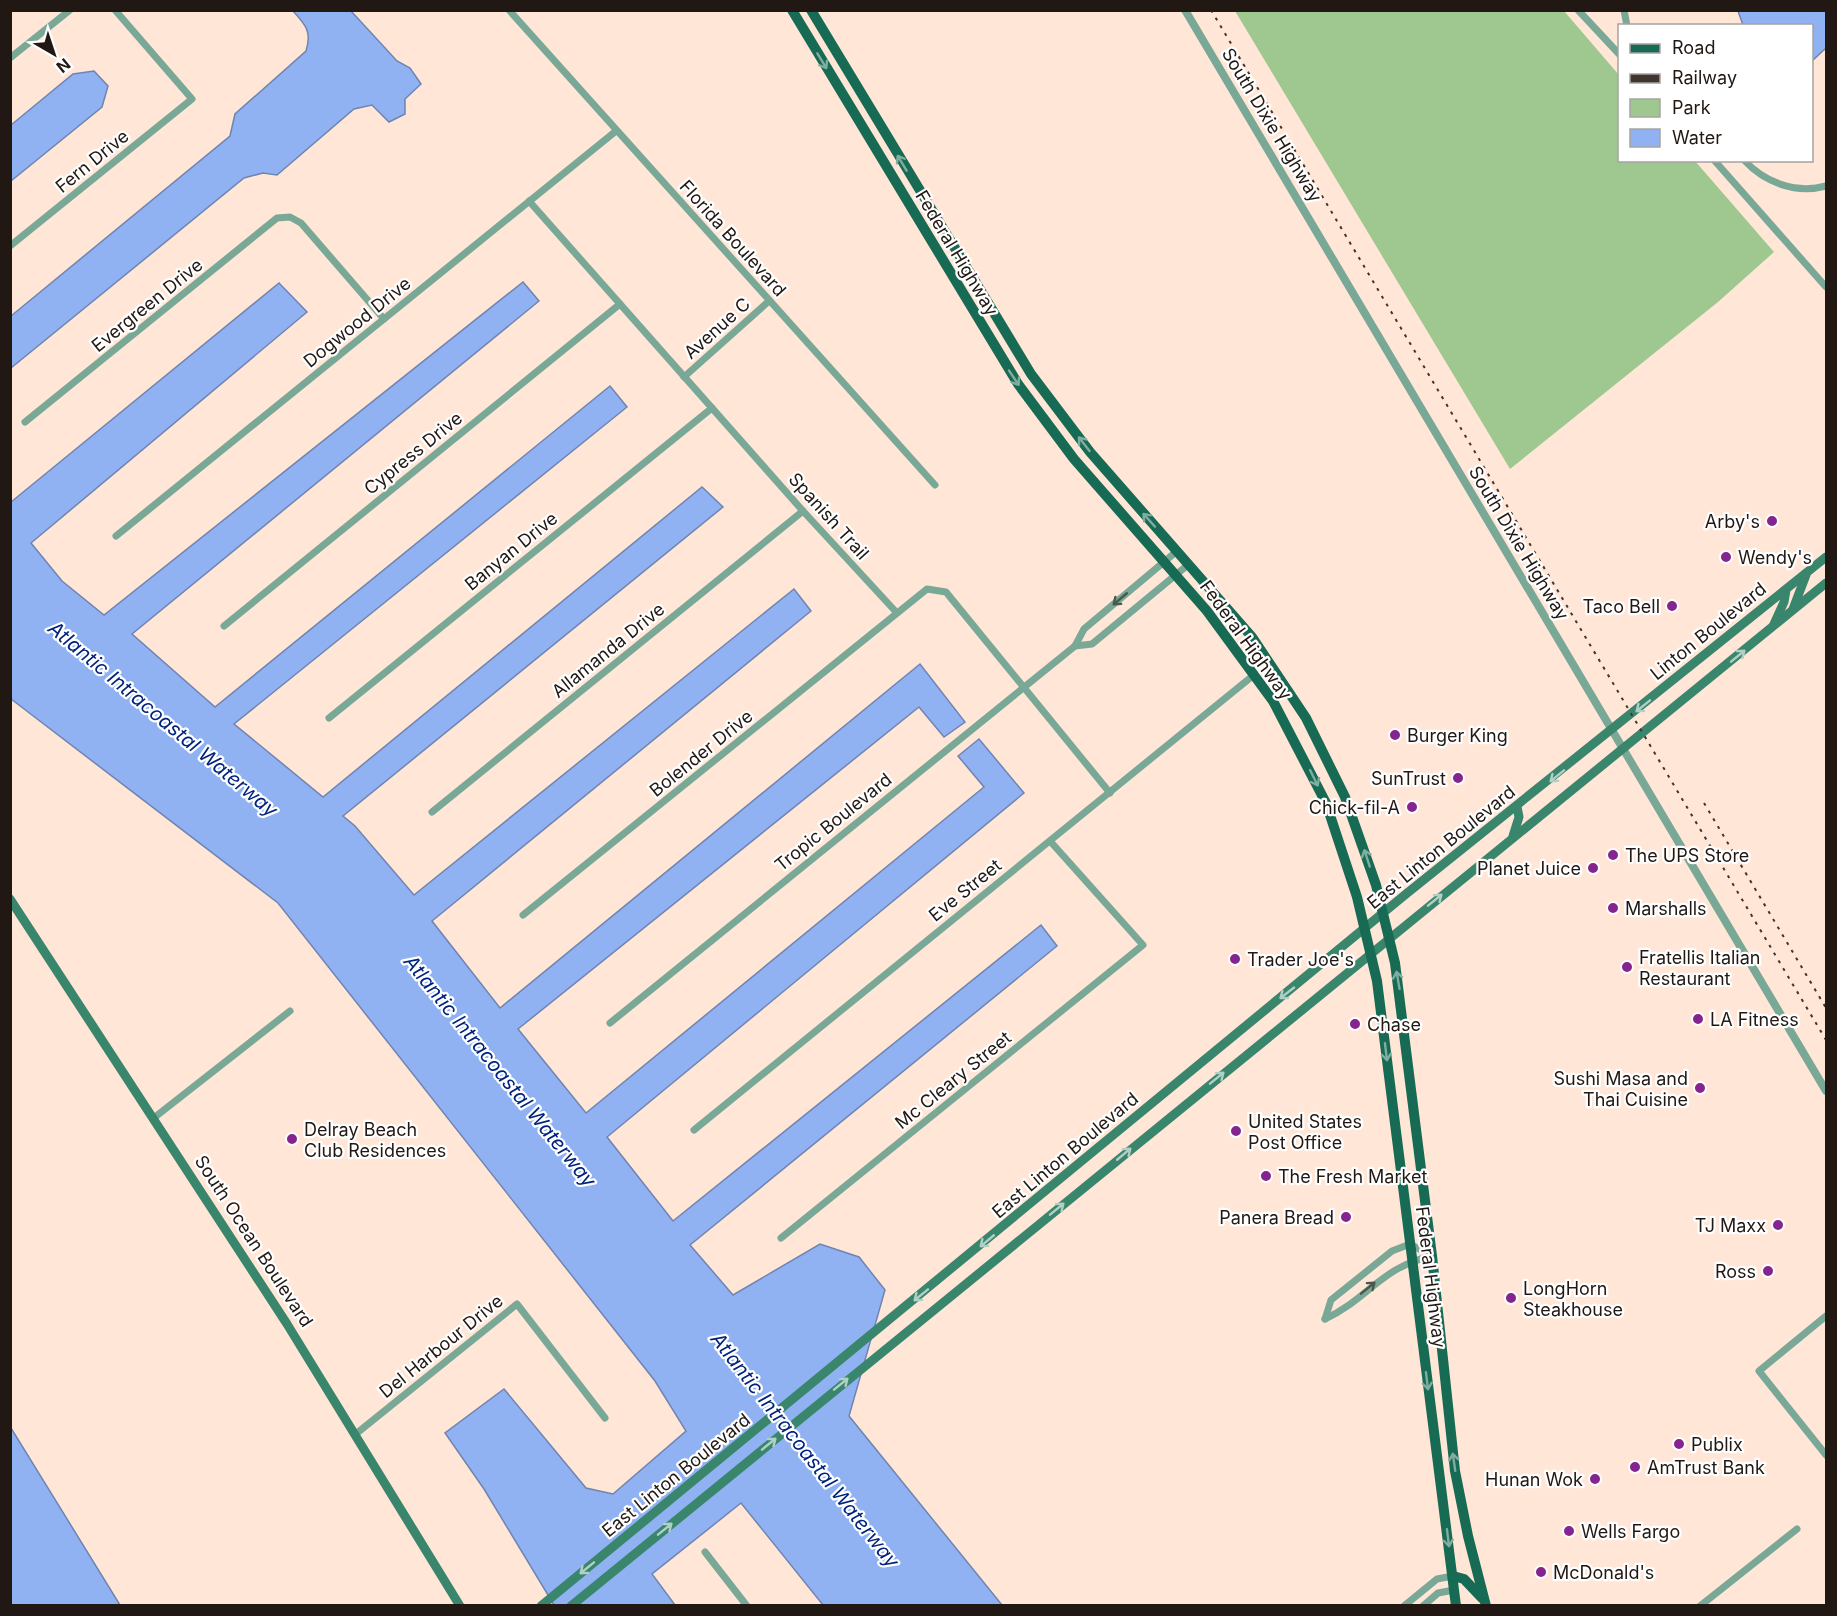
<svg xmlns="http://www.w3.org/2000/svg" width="1837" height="1616" font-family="Inter,sans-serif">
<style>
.green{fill:#9ec88f}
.water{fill:#90b2f3;stroke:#6f84b0;stroke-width:1.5}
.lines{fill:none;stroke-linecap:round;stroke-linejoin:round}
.minor{stroke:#79a896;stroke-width:7}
.tertiary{stroke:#79a896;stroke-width:8}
.secondary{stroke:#39866d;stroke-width:9}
.primary{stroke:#176a53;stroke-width:10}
.rail{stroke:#40352f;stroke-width:2;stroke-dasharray:3 6;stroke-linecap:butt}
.oneway{stroke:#7fada0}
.oneway2{stroke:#49594e}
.oneway3{stroke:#b0cfc5}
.poi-dot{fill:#84248f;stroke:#fff;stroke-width:2}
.labels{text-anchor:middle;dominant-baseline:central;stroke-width:4.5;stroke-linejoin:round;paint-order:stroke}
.street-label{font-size:18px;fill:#211813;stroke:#fff}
.poi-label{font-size:18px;fill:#211813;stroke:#fff;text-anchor:start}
.water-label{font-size:20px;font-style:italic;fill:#00237d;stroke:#fff}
</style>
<rect width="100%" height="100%" fill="#ffe6d7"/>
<path class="green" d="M1235,11H1564L1619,75L1620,160L1695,161L1774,252L1718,302L1510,469Z"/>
<g class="water">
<path d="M293,11H351L397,61L410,68L421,84L405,99V114L389,122L372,105L354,109L277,175L263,173L244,178L11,368V316L230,136L235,114L306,51C312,32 306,25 293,11Z"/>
<path d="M1738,11H1826V48L1812,61V26L1743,25Z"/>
<path d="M94,71L108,86L102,107L11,181V125L73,74Z"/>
<path d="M523,282L539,301L132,634L215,707L610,386L627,407L234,724L323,797L702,487L723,507L343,816L355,826L414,895L794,589L811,611L432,921L500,1008L920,664L965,722L944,737L919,707L518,1029L586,1113L984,787L958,756L979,739L1024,793L607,1137L673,1221L1041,925L1057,946L690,1245L733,1295L820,1244L859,1257L885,1290L849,1416L1002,1605H823L741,1503L652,1574L675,1605H554L484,1489L445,1433L504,1389L586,1488L613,1494L686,1431L655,1381L278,903L11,699V502L279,283L307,312L31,543L62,581L104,615Z"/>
<path d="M10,1428H11L120,1605H11Z"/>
</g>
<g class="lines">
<g class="minor">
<path d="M509,10L935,485"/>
<path d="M1578,10L1620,55"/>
<path d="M1624,10L1627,26"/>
<path d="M10,58L70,10"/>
<path d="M1714,160L1826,287"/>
<path d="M1744,160C1765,183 1796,194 1826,186"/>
<path d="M529,201L803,511L897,613"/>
<path d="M10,246L192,99L115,10"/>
<path d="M684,377L769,301"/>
<path d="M25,422L277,218L290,217L301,223L384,319"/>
<path d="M116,536L616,131"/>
<path d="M224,626L620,304"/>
<path d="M1075,646L1092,644L1189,564"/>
<path d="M329,718L712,408"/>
<path d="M432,812L803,511"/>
<path d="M523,915L927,589L946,592L1110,793"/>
<path d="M610,1023L1075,646L1084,629L1177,551"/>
<path d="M155,1117L290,1011"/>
<path d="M694,1130L1255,674"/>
<path d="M781,1238L1143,945L1050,841"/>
<path d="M1826,1316L1759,1371L1826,1455"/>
<path d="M1325,1319L1331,1300L1392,1251L1410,1244L1432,1256"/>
<path d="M1325,1319C1368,1299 1381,1267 1432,1256"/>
<path d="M357,1433L517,1304L605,1418"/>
<path d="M705,1552L747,1606"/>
<path d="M1404,1606L1437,1579L1453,1576"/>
<path d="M1423,1606L1438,1593L1454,1590"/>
<path d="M1700,1606L1797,1529"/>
</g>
<path class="tertiary" d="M1185,10L1826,1091"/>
<g class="secondary">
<path d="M1793,609L1806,575"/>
<path d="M1774,624L1784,602L1786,590"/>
<path d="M1513,836L1519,817L1517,807"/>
<path d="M10,899L287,1324L460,1606"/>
<path d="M541,1606L1406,894L1826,557"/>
<path d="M571,1606L1826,583"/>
</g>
<g class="primary">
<path d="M792,10L1018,384L1074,459L1207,611L1273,701L1326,803L1357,897L1377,981L1456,1606"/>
<path d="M811,10L1031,374L1090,452L1252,637L1306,718L1345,797L1376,885L1395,963L1432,1256L1455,1471L1468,1536L1486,1606"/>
<path d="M1453,1576L1464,1579L1482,1598"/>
</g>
<g class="rail">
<path d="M1211,10L1826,1040"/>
<path d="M1704,803L1826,1008"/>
</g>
</g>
<defs><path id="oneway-shaft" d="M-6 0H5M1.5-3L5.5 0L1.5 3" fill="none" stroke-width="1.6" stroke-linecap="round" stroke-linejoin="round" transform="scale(1.5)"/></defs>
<g class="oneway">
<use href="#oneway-shaft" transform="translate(822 61) rotate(59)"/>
<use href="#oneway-shaft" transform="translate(902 163) rotate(-121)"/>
<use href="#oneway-shaft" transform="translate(1014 378) rotate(56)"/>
<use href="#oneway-shaft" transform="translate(1084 444) rotate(-128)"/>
<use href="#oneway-shaft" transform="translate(1149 520) rotate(-132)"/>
<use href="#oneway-shaft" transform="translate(1314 778) rotate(64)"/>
<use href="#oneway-shaft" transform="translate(1367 858) rotate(-108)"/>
<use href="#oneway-shaft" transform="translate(1398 980) rotate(-100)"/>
<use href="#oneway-shaft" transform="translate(1386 1052) rotate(83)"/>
<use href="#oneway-shaft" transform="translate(1427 1381) rotate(83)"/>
<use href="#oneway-shaft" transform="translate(1454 1462) rotate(-98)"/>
<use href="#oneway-shaft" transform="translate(1448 1538) rotate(83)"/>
</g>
<g class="oneway2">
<use href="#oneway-shaft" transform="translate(1120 599) rotate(140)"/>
<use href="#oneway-shaft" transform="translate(1368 1288) rotate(-39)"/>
</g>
<g class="oneway3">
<use href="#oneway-shaft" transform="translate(1738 656) rotate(-39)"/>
<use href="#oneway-shaft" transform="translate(1643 706) rotate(141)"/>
<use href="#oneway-shaft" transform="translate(1557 776) rotate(141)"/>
<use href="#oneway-shaft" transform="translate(1435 900) rotate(-39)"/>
<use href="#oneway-shaft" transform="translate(1287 993) rotate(142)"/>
<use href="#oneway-shaft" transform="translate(1217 1078) rotate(-39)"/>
<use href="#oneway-shaft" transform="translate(1124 1154) rotate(-40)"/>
<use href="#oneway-shaft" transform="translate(1057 1209) rotate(-39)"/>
<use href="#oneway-shaft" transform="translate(987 1241) rotate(140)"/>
<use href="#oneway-shaft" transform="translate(921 1295) rotate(141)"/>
<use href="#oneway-shaft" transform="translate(841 1384) rotate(-39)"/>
<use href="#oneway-shaft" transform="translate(769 1444) rotate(-39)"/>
<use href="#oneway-shaft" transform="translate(665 1529) rotate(-39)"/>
<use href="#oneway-shaft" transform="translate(587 1568) rotate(141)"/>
</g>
<g class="poi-dot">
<circle cx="1772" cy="521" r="6"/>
<circle cx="1726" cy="557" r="6"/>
<circle cx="1672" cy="606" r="6"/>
<circle cx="1395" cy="735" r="6"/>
<circle cx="1458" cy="778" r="6"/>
<circle cx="1412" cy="807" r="6"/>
<circle cx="1613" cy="855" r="6"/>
<circle cx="1593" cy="868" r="6"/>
<circle cx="1613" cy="908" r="6"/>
<circle cx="1235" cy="959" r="6"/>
<circle cx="1627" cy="967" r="6"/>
<circle cx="1698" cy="1019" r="6"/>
<circle cx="1355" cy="1024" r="6"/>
<circle cx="1700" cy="1088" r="6"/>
<circle cx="1236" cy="1131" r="6"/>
<circle cx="292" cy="1139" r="6"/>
<circle cx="1266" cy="1176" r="6"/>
<circle cx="1346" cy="1217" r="6"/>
<circle cx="1778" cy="1225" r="6"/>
<circle cx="1768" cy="1271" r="6"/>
<circle cx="1511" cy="1298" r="6"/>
<circle cx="1679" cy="1444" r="6"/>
<circle cx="1635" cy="1467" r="6"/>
<circle cx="1595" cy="1479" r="6"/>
<circle cx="1569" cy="1531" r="6"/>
<circle cx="1541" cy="1572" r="6"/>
</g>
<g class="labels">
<g class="street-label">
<text transform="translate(1272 125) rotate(59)">South Dixie Highway</text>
<text transform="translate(92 161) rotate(-39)">Fern Drive</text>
<text transform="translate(733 238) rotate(48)">Florida Boulevard</text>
<text transform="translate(957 253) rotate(59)">Federal Highway</text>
<text transform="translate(147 305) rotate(-39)">Evergreen Drive</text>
<text transform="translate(357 322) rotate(-39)">Dogwood Drive</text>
<text transform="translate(717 328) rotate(-42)">Avenue C</text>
<text transform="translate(413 453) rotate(-39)">Cypress Drive</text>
<text transform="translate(829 516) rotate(48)">Spanish Trail</text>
<text transform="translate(1519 543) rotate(59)">South Dixie Highway</text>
<text transform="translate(511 551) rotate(-39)">Banyan Drive</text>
<text transform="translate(1708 631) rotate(-39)">Linton Boulevard</text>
<text transform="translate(1246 640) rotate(54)">Federal Highway</text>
<text transform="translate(608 650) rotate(-39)">Allamanda Drive</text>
<text transform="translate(701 753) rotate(-39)">Bolender Drive</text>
<text transform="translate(833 822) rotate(-39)">Tropic Boulevard</text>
<text transform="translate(1441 847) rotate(-39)">East Linton Boulevard</text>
<text transform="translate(965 890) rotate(-39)">Eve Street</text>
<text transform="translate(953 1080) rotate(-39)">Mc Cleary Street</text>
<text transform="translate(1065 1155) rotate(-40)">East Linton Boulevard</text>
<text transform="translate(254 1241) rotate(57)">South Ocean Boulevard</text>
<text transform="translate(1431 1277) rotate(83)">Federal Highway</text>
<text transform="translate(441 1346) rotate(-39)">Del Harbour Drive</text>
<text transform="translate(676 1475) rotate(-39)">East Linton Boulevard</text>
</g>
<g class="poi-label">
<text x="1760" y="521" text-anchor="end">Arby's</text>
<text x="1738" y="557">Wendy's</text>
<text x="1660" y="606" text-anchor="end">Taco Bell</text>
<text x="1407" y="735">Burger King</text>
<text x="1446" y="778" text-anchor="end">SunTrust</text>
<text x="1400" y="807" text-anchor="end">Chick-fil-A</text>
<text x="1625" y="855">The UPS Store</text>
<text x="1581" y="868" text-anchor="end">Planet Juice</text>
<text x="1625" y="908">Marshalls</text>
<text x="1639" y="957">Fratellis Italian<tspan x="1639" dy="21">Restaurant</tspan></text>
<text x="1247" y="959">Trader Joe's</text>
<text x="1710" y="1019">LA Fitness</text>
<text x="1367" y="1024">Chase</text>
<text x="1688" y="1078" text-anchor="end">Sushi Masa and<tspan x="1688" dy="21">Thai Cuisine</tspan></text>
<text x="1248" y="1121">United States<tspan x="1248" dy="21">Post Office</tspan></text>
<text x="304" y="1129">Delray Beach<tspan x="304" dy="21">Club Residences</tspan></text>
<text x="1278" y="1176">The Fresh Market</text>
<text x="1334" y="1217" text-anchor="end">Panera Bread</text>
<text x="1766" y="1225" text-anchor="end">TJ Maxx</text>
<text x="1756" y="1271" text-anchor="end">Ross</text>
<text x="1523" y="1288">LongHorn<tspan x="1523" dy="21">Steakhouse</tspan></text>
<text x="1691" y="1444">Publix</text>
<text x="1647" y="1467">AmTrust Bank</text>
<text x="1583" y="1479" text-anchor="end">Hunan Wok</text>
<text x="1581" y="1531">Wells Fargo</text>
<text x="1553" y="1572">McDonald's</text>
</g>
<g class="water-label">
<text transform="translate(163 719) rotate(40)">Atlantic Intracoastal Waterway</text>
<text transform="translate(500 1071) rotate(51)">Atlantic Intracoastal Waterway</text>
<text transform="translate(805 1450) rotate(52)">Atlantic Intracoastal Waterway</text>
</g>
</g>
<rect width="1837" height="1616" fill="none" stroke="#211813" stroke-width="24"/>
<rect x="1618" y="24" width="195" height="138" fill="#ffffff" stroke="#a6a3a1" stroke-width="1.5"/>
<rect x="1630" y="44" width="30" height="9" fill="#176a53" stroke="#a6a3a1" stroke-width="1.5"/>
<text x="1672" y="54" font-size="18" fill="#211813">Road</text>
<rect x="1630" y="74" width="30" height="9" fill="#40352f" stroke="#a6a3a1" stroke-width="1.5"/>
<text x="1672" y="84" font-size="18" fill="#211813">Railway</text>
<rect x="1630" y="99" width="30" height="18" fill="#9ec88f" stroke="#a6a3a1" stroke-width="1.5"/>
<text x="1672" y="114" font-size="18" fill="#211813">Park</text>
<rect x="1630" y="129" width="30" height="18" fill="#90b2f3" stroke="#a6a3a1" stroke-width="1.5"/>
<text x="1672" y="144" font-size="18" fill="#211813">Water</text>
<g transform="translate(54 54) rotate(141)" stroke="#ffffff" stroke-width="4.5" paint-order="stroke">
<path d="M0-4.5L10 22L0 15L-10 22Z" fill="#211813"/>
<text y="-9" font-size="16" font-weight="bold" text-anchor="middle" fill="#211813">N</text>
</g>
</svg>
